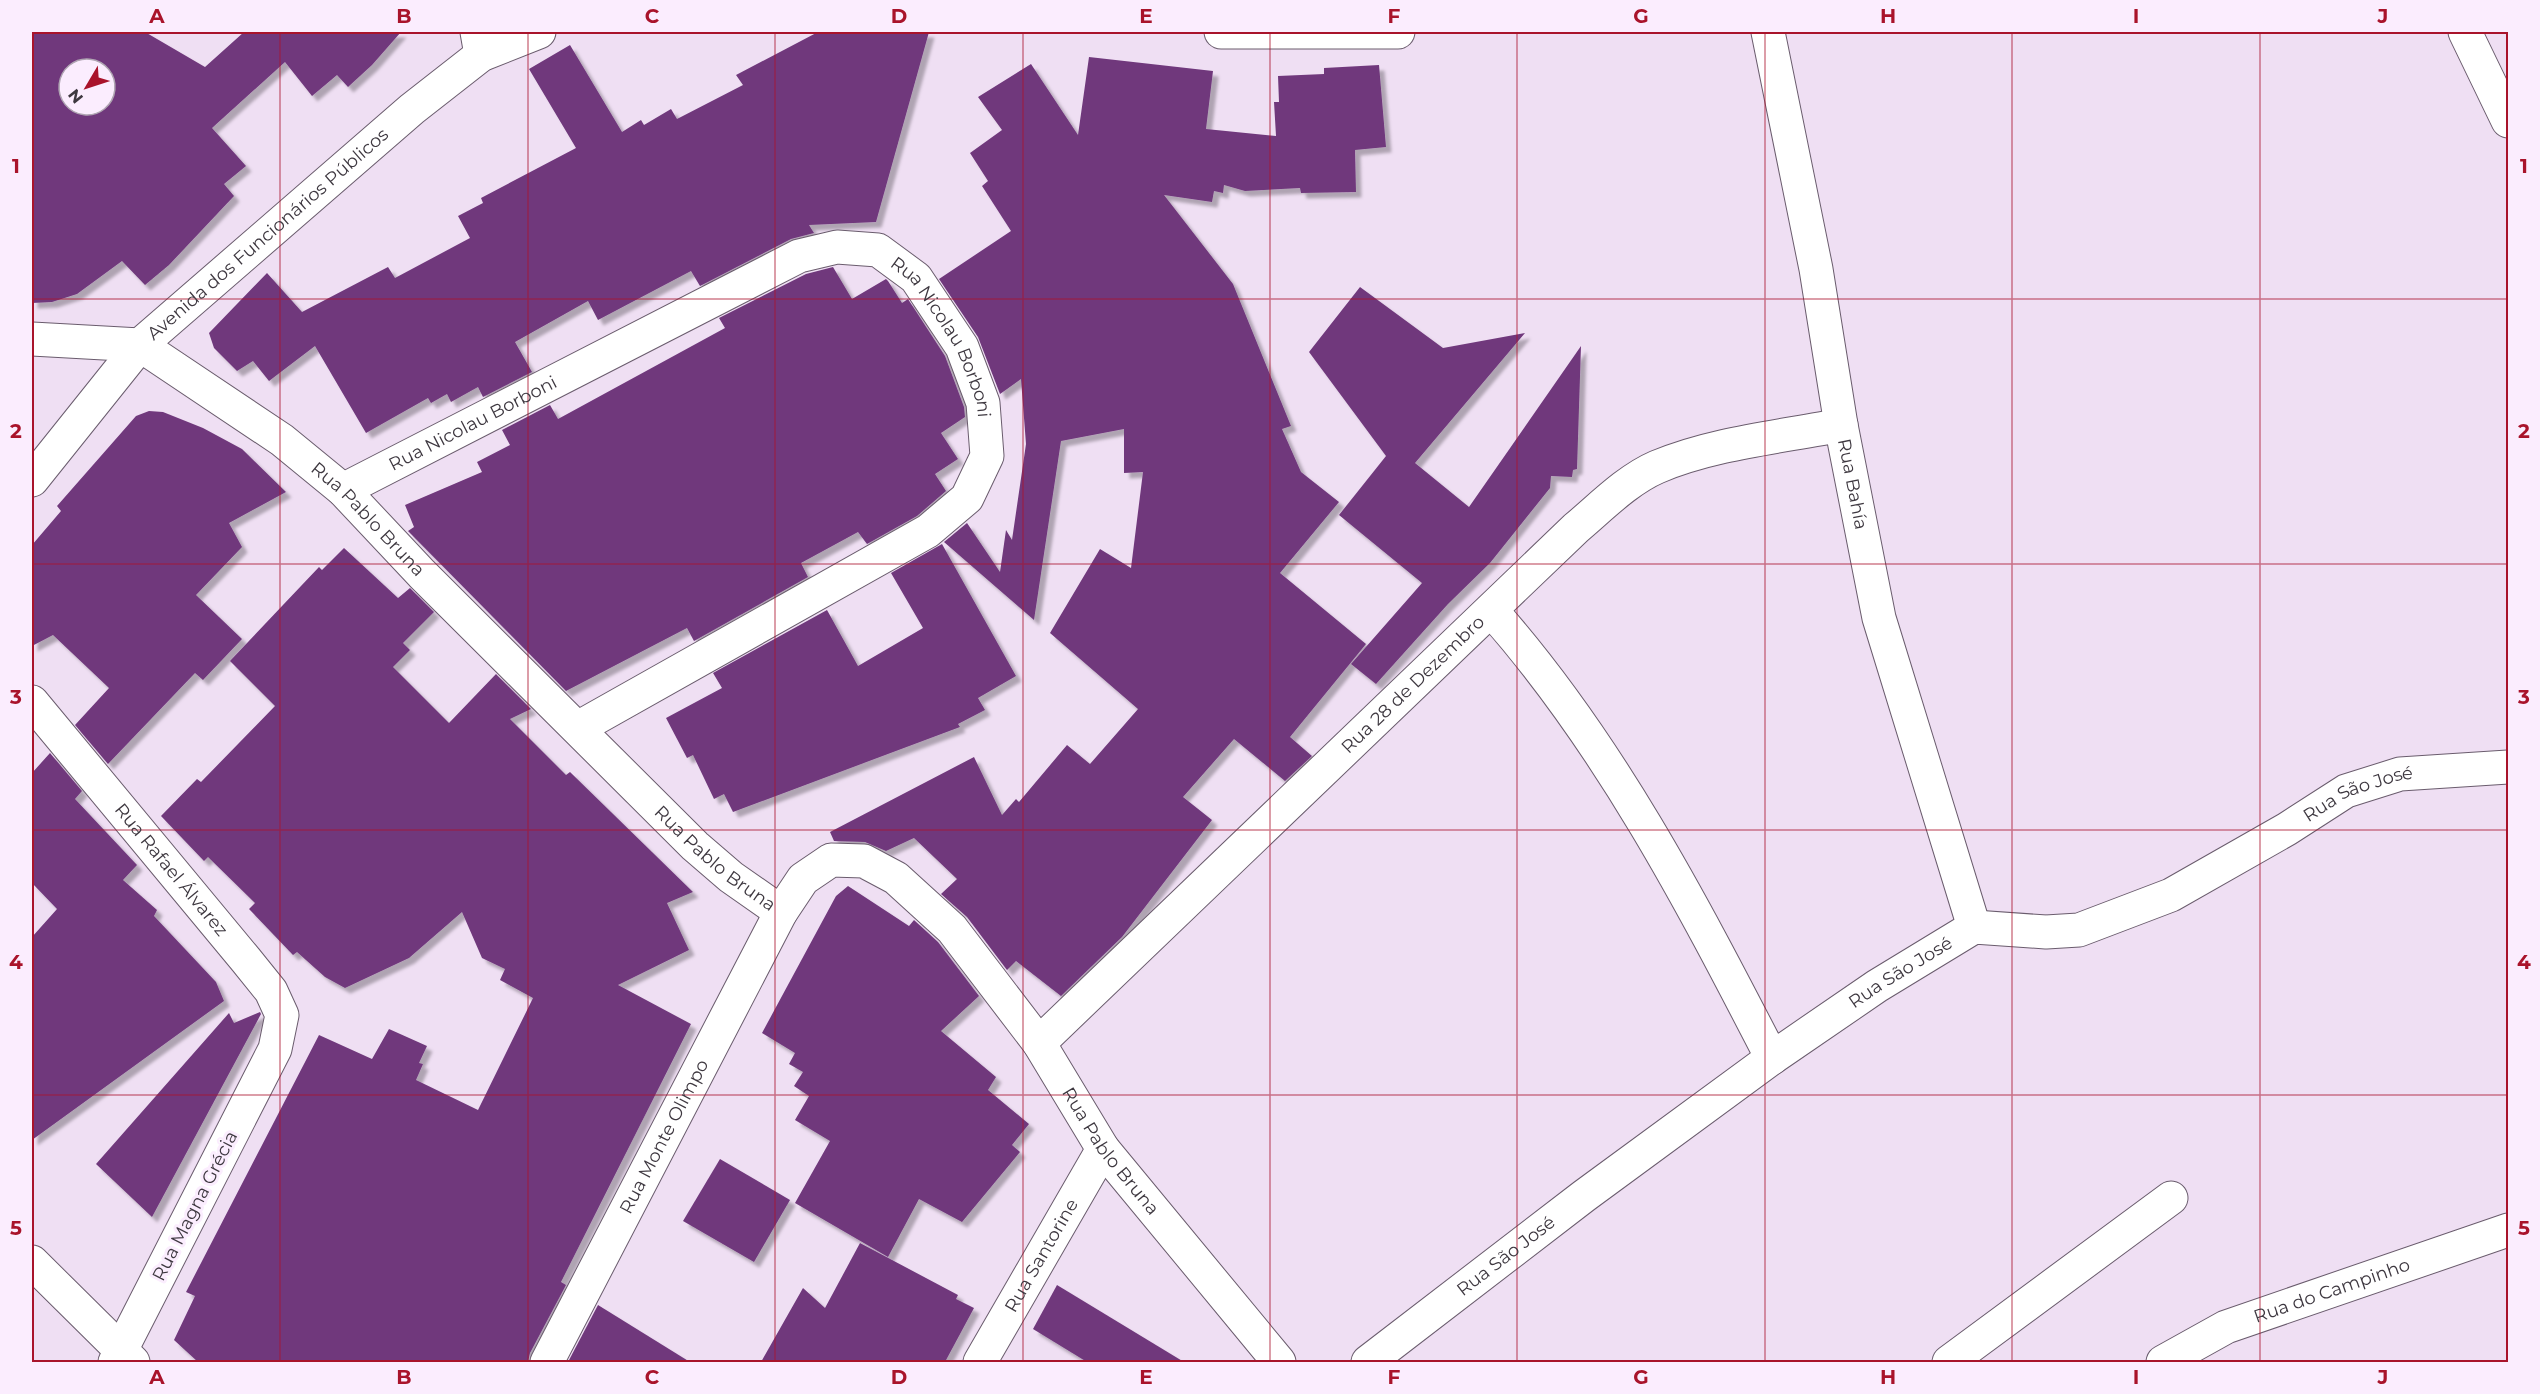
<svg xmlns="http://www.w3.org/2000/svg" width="2540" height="1394" font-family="Montserrat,sans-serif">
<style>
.building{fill:#70397c;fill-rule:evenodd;filter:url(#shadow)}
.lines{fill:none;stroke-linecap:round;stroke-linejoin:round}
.minor-casing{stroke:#6a5c6d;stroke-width:35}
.tertiary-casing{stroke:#6a5c6d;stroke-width:35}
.minor{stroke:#fff;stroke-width:33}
.tertiary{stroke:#fff;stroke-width:33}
.grid{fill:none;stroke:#a9132b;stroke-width:1.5;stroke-opacity:0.55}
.labels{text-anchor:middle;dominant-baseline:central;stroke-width:6;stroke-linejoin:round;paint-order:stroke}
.street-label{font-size:18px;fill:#3e3840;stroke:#fbedfe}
.neatline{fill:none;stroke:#a9132b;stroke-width:2}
.grid-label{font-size:20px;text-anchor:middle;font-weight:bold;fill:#a9132b}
</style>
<defs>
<filter id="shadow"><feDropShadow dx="5.5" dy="5.5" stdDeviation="1.5" flood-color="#0004"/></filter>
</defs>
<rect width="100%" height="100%" fill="#efdff3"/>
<g class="building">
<path d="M32,32H145L205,67L244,32H401L372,65L348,87L337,75L312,96L285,62L212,128L246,166L224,184L234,196L169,265L145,285L122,261L77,294L52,302L32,303ZM69,69H105V105H69Z"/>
<path d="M818,32H929L876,222L809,225L814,233L791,239L700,286L691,271L598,320L588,301L515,342L532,372L483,397L478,387L451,402L447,394L431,403L428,398L366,433L315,346L269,381L253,361L237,371L214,348L209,333L267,273L302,312L388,267L395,278L470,238L458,216L483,203L481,198L576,148L529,69L570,45L622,132L641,120L644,125L671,109L677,119L743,85L736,75Z"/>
<path d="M1089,57L1213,71L1206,129L1276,136L1274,102H1279L1278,76L1324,74V68L1379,65L1386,147L1355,150L1356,192L1301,193L1300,188L1245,191L1224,185L1223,193L1214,191L1212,202L1164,195L1233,284L1291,426L1282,429L1301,472L1339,502L1280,573L1366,644L1290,737L1312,756L1285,781L1234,739L1183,797L1212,820L1122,937L1061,996L1016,961L1007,970L967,917L941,894L957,879L914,838L886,851L865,842L834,841L830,832L974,757L1002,815L1016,799L1019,802L1067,745L1090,764L1138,709L1050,633L1100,549L1131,568L1143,472L1124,473V429L1061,441L1034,620L944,542L967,523L1000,572L1006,530L1012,540L1026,444L1021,379L1000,394L978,337L939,279L1011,231L982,186L988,181L970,153L1002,130L978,97L1031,64L1078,135Z"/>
<path d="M833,267L852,299L886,279L888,281L902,303L908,299L945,356L964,407L965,417L941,433L958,459L935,474L946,491L917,516L867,544L858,532L801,563L808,577L694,641L687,628L566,691L408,531L414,527L405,505L482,472L477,462L510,445L502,430L550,405L558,419L725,328L719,318L806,274Z"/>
<path d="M1360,287L1443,348L1525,333L1415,463L1469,507L1581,346L1577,469L1573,470L1572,477L1551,476L1550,488L1490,563L1448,604L1376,684L1351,664L1422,583L1339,515L1386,456L1309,352Z"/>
<path d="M149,411L163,412L203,428L242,449L286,492L229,523L242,547L196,595L242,639L203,680L195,673L108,764L75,725L109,688L53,635L32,646V545L61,511L57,506L136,416Z"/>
<path d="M942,544L1016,676L978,698L985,710L958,724L960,727L733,812L724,794L714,799L693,755L687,758L666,718L722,688L713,673L827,610L858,666L923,628L891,573Z"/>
<path d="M344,548L398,598L410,588L434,612L403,643L410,650L393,667L449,723L496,674L531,709L510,719L566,775L570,772L693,892L667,903L689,950L618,985L691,1024L561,1282L566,1285L530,1353L528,1362H198L174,1340L195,1296L186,1292L319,1035L372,1059L389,1029L427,1046L419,1063L423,1064L416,1080L478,1110L533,998L500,980L505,969L482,958L462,912L409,958L345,988L325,977L297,952L293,955L249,909L255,903L208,857L204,861L161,816L197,779L201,782L275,706L230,661L319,567L322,570Z"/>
<path d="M50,753L82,791L75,799L137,865L123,880L157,910L154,916L216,982L224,1001L32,1140V937L57,909L32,883V773Z"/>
<path d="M848,886L909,926L914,920L938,942L979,996L941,1031L996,1077L988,1090L1029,1124L1012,1145L1020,1152L962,1222L919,1199L888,1257L795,1203L830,1141L795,1120L809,1096L794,1086L803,1072L789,1064L795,1053L762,1033L836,896Z"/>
<path d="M260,1012L261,1014L152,1217L96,1164L229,1013L234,1023Z"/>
<path d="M720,1159L790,1200L754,1262L683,1221Z"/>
<path d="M860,1243L958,1295L956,1299L974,1308L945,1362H761L803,1288L825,1308Z"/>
<path d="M1057,1285L1184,1362H1087L1033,1329Z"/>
<path d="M598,1305L690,1362H568Z"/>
</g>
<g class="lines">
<defs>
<g id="minor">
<path d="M477,32L481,55"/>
<path id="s1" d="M1768,32L1816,269L1841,425L1879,618L1974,927"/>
<path d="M2465,32L2508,121"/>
<path id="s2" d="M32,339L140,345L282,440L343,490L422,574L695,846L731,877L781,912"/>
<path id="s3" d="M343,490L799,256L837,247L878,250L916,278L962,347L983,403L987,456L967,498L928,531L578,728"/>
<path d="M1491,610C1609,743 1691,901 1772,1058"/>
<path id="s4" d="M32,702L246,960L271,991L282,1015L275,1049L115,1362"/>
<path id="s5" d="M1039,1043L1576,528C1601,507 1627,480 1657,467C1714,443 1780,437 1841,425"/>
<path d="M32,1262L133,1362"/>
<path id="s6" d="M547,1362L781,912L803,879L831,860L864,861L896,878L952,929L1039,1043L1103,1149L1279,1362"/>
<path id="s7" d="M980,1362L1103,1149"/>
<path id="s8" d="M1368,1362L1584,1196L1772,1058L1877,986L1974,927L2046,932L2079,930L2171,895L2287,829L2346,791L2400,774L2508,767"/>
<path d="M1949,1362L2171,1198"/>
<path id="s9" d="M2163,1362L2226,1327L2508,1230"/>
</g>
<g id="tertiary">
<path d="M1221,32H1398"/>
<path id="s10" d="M32,480L140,345L412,109L481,55L539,32"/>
</g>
</defs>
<use href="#minor" class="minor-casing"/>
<use href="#tertiary" class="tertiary-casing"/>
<use href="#minor" class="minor"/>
<use href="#tertiary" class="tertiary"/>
</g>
<path class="grid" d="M280,32V1362M528,32V1362M775,32V1362M1023,32V1362M1270,32V1362M1517,32V1362M1765,32V1362M2012,32V1362M2260,32V1362M32,299H2508M32,564H2508M32,830H2508M32,1095H2508"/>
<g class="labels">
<g class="street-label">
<text stroke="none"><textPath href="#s10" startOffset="342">Avenida dos Funcionários Públicos</textPath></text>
<text stroke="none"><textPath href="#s3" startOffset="704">Rua Nicolau Borboni</textPath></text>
<text stroke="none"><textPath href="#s3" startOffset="146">Rua Nicolau Borboni</textPath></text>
<text stroke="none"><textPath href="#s1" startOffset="460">Rua Bahía</textPath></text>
<text stroke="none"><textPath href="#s2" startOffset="396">Rua Pablo Bruna</textPath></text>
<text stroke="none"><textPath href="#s5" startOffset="518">Rua 28 de Dezembro</textPath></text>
<text stroke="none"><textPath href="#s8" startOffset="1164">Rua São José</textPath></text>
<text stroke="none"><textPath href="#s2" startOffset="882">Rua Pablo Bruna</textPath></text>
<text stroke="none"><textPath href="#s4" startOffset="218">Rua Rafael Álvarez</textPath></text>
<text stroke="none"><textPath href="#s8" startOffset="660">Rua São José</textPath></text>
<text stroke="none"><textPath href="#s6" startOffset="254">Rua Monte Olimpo</textPath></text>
<text stroke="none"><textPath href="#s6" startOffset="999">Rua Pablo Bruna</textPath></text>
<text transform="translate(195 1206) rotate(-63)">Rua Magna Grécia</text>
<text stroke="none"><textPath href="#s7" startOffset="123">Rua Santorine</textPath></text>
<text stroke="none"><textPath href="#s8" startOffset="174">Rua São José</textPath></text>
<text stroke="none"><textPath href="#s9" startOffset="184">Rua do Campinho</textPath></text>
</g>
</g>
<rect width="2540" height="1394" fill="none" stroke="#fbedfe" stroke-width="66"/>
<g transform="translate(87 87) rotate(231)"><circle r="28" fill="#fbedfe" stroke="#afa5b2" stroke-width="1.5"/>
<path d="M0-4.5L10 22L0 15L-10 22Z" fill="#a9132b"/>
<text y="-9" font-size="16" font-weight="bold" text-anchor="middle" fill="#3e3840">N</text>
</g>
<rect x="33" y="33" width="2474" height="1328" class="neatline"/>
<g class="grid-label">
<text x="157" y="23">A</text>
<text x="404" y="23">B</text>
<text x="652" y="23">C</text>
<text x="899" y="23">D</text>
<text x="1146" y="23">E</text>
<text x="1394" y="23">F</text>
<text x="1641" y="23">G</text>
<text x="1888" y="23">H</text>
<text x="2136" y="23">I</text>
<text x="2383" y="23">J</text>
<text x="16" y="173">1</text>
<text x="2524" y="173">1</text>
<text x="16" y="438">2</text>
<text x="2524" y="438">2</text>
<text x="16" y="704">3</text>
<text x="2524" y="704">3</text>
<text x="16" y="969">4</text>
<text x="2524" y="969">4</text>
<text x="16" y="1235">5</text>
<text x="2524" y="1235">5</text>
<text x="157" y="1384">A</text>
<text x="404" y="1384">B</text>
<text x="652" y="1384">C</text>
<text x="899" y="1384">D</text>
<text x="1146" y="1384">E</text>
<text x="1394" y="1384">F</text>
<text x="1641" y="1384">G</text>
<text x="1888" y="1384">H</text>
<text x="2136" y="1384">I</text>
<text x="2383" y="1384">J</text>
</g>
</svg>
